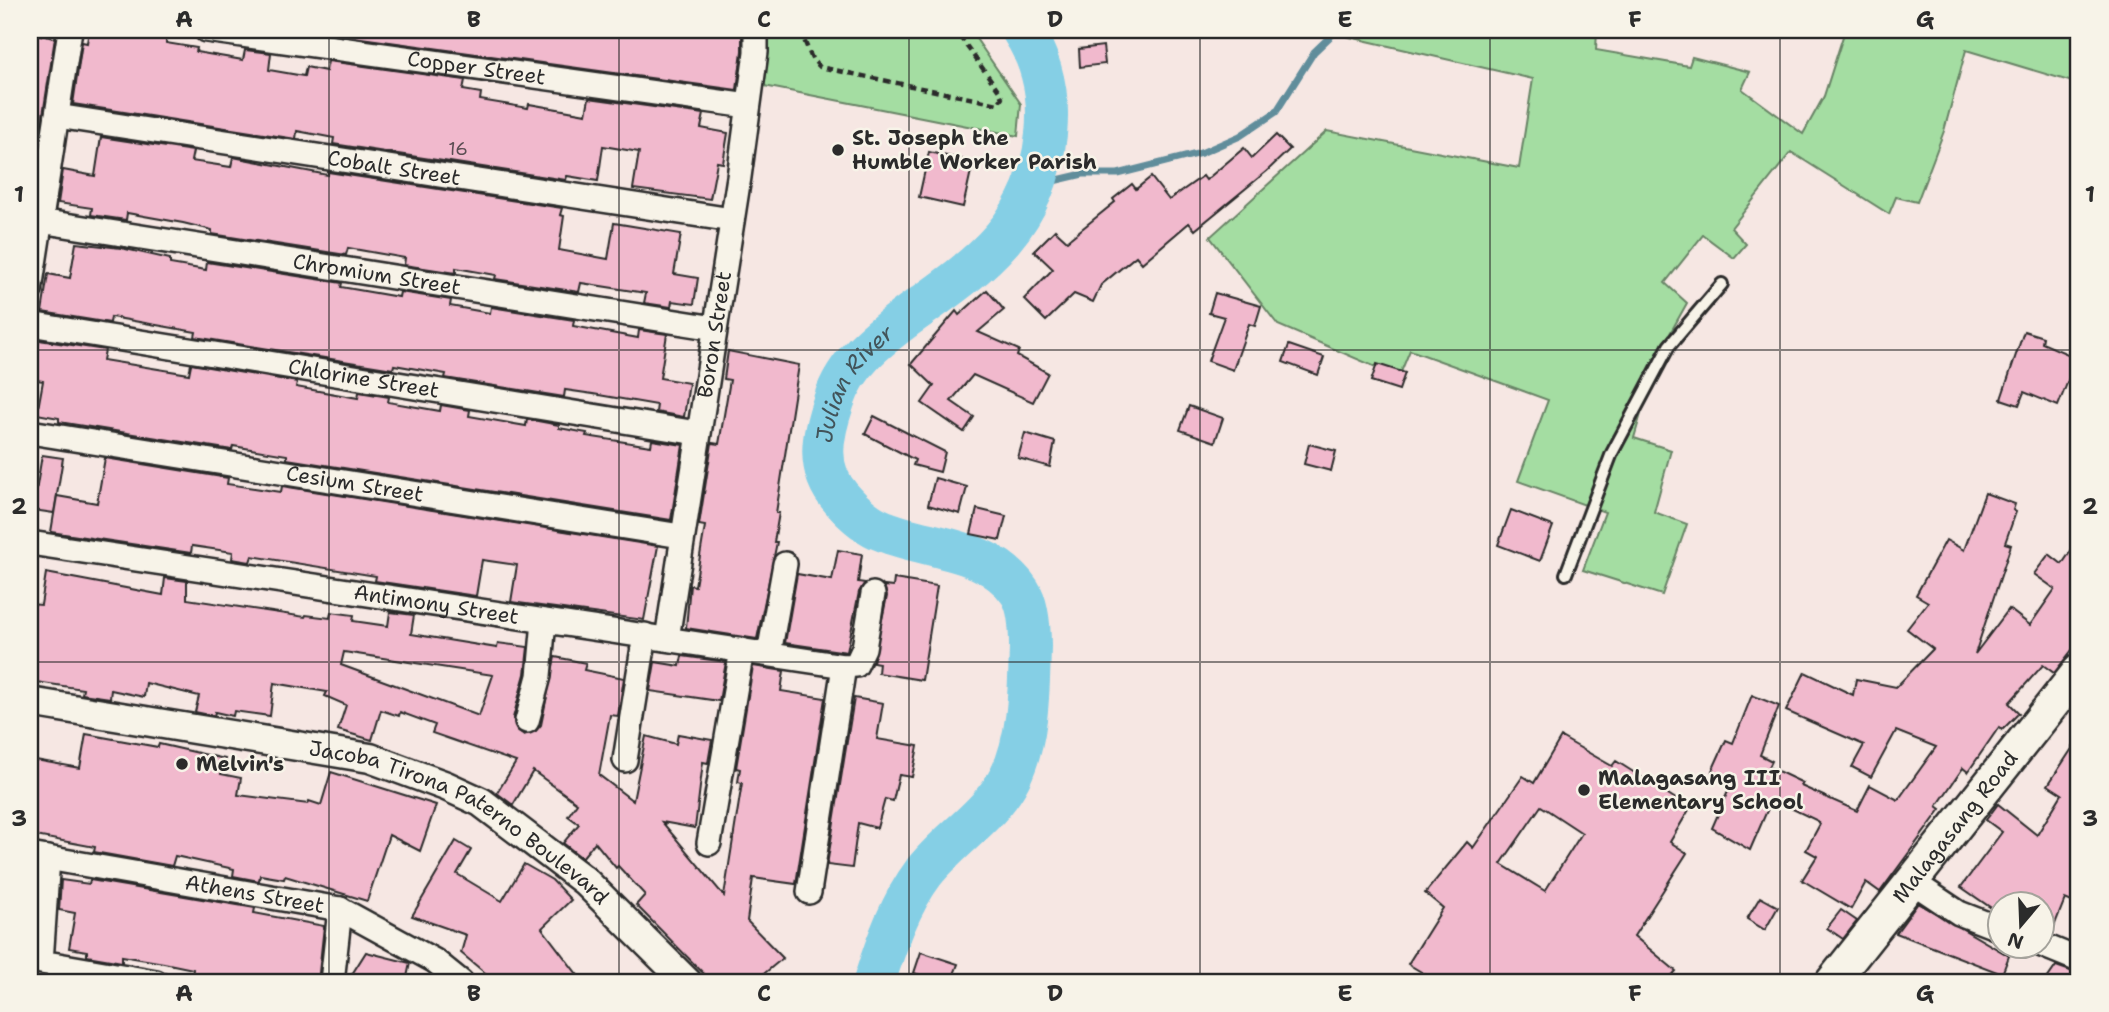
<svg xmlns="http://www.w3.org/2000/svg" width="2109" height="1012" font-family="'Shantell Sans',sans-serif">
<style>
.green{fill:#a4dda2;stroke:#688466;stroke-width:2}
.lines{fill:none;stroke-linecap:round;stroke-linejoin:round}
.stream{stroke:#618d9b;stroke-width:7}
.river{stroke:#85cfe5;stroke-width:42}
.building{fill:#f1b9cd;stroke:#2b2b2b;stroke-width:2;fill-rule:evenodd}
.service-casing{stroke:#2b2b2b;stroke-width:16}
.minor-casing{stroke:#2b2b2b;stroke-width:28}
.tertiary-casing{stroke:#2b2b2b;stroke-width:33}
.secondary-casing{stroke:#2b2b2b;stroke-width:37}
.path{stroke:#2b2b2b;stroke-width:4.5;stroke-dasharray:7 5;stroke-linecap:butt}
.service{stroke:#f7f3e8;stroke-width:10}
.minor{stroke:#f7f3e8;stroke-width:23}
.tertiary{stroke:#f7f3e8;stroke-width:28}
.secondary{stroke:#f7f3e8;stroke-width:32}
.grid{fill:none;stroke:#2b2b2b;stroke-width:2;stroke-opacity:0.55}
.poi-dot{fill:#2b2b2b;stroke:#f7f3e8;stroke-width:2.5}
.labels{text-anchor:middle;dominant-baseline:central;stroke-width:5;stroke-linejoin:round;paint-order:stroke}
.number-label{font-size:18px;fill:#5c4e54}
.street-label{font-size:21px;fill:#2b2b2b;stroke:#f7f3e8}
.poi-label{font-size:21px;font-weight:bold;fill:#2b2b2b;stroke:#f7f3e8;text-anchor:start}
.water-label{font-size:23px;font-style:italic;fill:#42545a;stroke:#f7f3e8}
.neatline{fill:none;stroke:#2b2b2b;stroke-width:2.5}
.grid-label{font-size:23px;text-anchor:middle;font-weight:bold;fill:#2b2b2b}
</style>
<rect width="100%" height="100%" fill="#f6e7e3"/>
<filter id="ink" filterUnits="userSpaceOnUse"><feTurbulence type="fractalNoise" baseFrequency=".0143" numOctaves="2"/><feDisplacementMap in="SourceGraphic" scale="14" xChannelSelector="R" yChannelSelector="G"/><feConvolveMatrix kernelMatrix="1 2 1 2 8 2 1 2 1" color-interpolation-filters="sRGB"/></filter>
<g filter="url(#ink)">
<g class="green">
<path d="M759,30H970L1021,104L1018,136L754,84Z"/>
<path d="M1319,30H1597L1596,50L1689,66L1692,57L1750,72L1742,89L1803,134L1824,96L1845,30H2079V84L1966,50L1944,131L1917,202L1896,197L1889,214L1791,152L1731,228L1746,244L1734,258L1703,235L1665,283L1687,303L1658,355L1634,438L1671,450L1654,512L1687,524L1662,595L1583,570L1605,512L1518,481L1548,400L1410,350L1399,377L1278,325L1210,237L1327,131L1519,168L1533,79Z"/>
</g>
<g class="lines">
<path class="stream" d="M1032,186L1083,174H1118L1201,153L1240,136L1276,112L1314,52L1337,30"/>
<path class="river" id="s1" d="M874,982C886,944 900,904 924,872C950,839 991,815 1010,777C1029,739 1029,687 1030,646C1030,629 1029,606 1020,592C990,547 929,549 884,531C867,525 853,512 841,498C815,469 822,435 834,401C846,363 877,339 908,316C978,266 1037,227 1046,134C1050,96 1043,62 1022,30"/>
</g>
<g class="building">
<path d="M89,30L129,37L130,31L166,37V43L197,48L196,52L243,60L245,50L271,53L269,70L304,76L306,67L326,71L328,61L465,80L463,90L481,93L480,100L528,108L529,104L586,114L589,98L704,114L701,128L728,133L723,163L717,162L710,199L633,189L639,152L603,146L598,181L567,176L566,180L333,144L334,138L297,131L296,139L73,104L82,42L87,43Z"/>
<path d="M333,30H742V51L737,90L332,34Z"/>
<path d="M30,33L55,38L30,198Z"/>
<path d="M1103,46L1105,64L1080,67L1079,49Z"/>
<path d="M1276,135L1290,149L1267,171L1195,230L1189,223L1142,263L1136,256L1101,285L1093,302L1074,294L1046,321L1024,299L1053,269L1034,251L1055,230L1067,241L1115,202L1113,199L1132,184L1136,189L1151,177L1169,200L1203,176L1206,180L1244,148L1252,158Z"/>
<path d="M101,137L193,151L191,161L231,167L233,157L328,175V172L562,208L560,215L564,216L559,250L608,259L614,223L681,234L674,274L698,278L694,304L672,301L671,307L644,303L646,293L581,283L579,292L495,279L496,275L456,268V273L404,265L405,258L348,248L346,255L212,234V230L183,223L127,213L126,220L91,215L92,208L58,203L63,170L95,176Z"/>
<path d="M929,152L973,162L963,207L919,197Z"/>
<path d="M76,243L121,248L170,259V264L206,270L207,262L342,283L341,287L399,297L400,292L451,300L450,306L490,313L491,307L574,320L573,326L638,338L639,330L667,334L660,378L689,383L684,417L656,412L657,405L593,394L565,390L564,397L445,378L446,374L394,365L393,369L195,337L196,332L111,317L110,323L42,312L48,274L70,278Z"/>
<path d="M987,290L1004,310L978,332L1019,350L1017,356L1048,373L1033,402L973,375L951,401L974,417L964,432L922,403L934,386L911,364L956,311L959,315Z"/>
<path d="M1215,293L1261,306L1255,326L1249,324L1233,370L1208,361L1224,317L1209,313Z"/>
<path d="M2024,331L2043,337L2042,343L2077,358L2058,406L2024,392L2019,405L2001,399Z"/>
<path d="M39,340L105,350L103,360L189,374L191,364L297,382L296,387L358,398L359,392L389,397L388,402L440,411L441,405L470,410L469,416L526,426L527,419L559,425V428L587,433L586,436L651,446L652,440L683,445L671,520L287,459V455L233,446L232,450L59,422V418L37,414L43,381L32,379Z"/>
<path d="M1289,345L1324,357L1318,375L1283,362Z"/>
<path d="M728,351L799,365L776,513H779L774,542H777L757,639L686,628L690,585L695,586L705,526L699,525L712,443L719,444L730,380L724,379Z"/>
<path d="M1377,364L1405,373L1399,390L1371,381Z"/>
<path d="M1189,406L1223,418L1215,442L1180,430Z"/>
<path d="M874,416L945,452L940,472L913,465L915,460L865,434Z"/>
<path d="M1025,433L1055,442L1050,467L1018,458Z"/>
<path d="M1309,444L1336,451L1331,471L1304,464Z"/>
<path d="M42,455L63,458L54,513L33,510Z"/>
<path d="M105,458L228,478L227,484L281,492L282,486L658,546L644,620L511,602L517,565L482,560L476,596L375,581L376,576L252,556L250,562L232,559L233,552L192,546L191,553L51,532L57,496L97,503Z"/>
<path d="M935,478L967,487L960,514L928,505Z"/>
<path d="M1985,493L2015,504L2013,510L2016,512L2005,543L2011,545L1975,654L2009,609L2030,625L2055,589L2034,574L2049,554L2062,564L2079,539V641L2054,673L2043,665L2009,703L2019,713L2002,730L1999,727L1968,772L1963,768L1937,806L1941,809L1880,892L1866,882L1851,909L1802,880L1817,856L1806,850L1820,824L1818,821L1772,799L1750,850L1712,828L1733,780L1712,771L1726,740L1733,743L1752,695L1779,706L1760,755L1772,761L1769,767L1803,783L1801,786L1857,811L1870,785L1898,800L1936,747L1896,731L1871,777L1852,767L1864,745L1786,711L1805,672L1853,695L1856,679L1896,687L1933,649L1907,629L1928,602L1916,595L1946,540L1964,550Z"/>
<path d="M977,509L1006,516L1000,540L971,534Z"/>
<path d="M1511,510L1553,526L1540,561L1498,545Z"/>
<path d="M838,550L862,554L858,582L865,583L859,592L847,652L785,643L797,574L832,580Z"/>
<path d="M46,573L163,595L165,578L187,581V599L305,617L306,615L330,618L331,612L354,615L353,621L388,626L390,612L414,615L411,634L497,648L498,643L528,647L525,674L513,718L517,730L524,735L536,731L541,725L555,657L586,663L584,670L624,678L618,716L610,715L599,775L633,801L646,736L676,744L678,734L712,740L708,763L703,762L695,828L662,822L724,896L742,783L738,782L740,769L736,768L753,666L784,671L781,691L825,698L796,884L753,878L747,921L783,958L754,982H712L636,905L645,895L618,866L616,868L595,842L582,858L563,843L579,824L568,816L577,803L533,771L513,805L497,793L516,762L432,733L435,725L400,712L399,716L381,710L372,740L338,730L346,705L325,696L327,692L274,683L270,716L234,711L233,716L215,712L214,716L195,712L199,696L146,683L144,697L111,690L110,698L82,694L83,689L30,681V604L41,605ZM344,652L493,675L479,716L341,665Z"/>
<path d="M894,579L937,586L922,680L878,673L879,663L873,662L887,596L884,586L893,587Z"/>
<path d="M682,656L726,662L719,701L650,691L655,662L680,666Z"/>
<path d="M854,698L883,703L877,739L918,746L912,777L899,775L893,801L885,799L877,828L858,823L852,868L827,865Z"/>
<path d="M86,734L158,747L159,744L225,759L221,774L241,778L238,795L308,804L309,801L321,805L331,772L436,805L420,851L389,835L367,901L285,876L284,879L260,875L259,881L233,876L234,869L175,856L172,866L94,852L95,847L30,835V759L80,768Z"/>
<path d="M1561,737L1612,766L1616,761L1690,808L1670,842L1687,853L1634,936L1676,971L1666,982H1438L1408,964L1443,908L1425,893L1467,842L1473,848L1523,776L1534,783ZM1541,806L1582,833L1545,891L1501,864Z"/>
<path d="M2079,738V905L2065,899L2051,934L2042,931V904H2027L2014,897L2009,904H2000V914L1961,887L2002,832L1986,820L1998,804L2037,835L2062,794L2048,785Z"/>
<path d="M456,841L471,850L457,874L502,901L524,864L552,880L571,900L542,928L583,982H496L461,953L466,935L412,916Z"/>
<path d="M61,880L89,884L90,880L255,908L254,913L324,926L318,982H232L192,976L193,969L164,963L122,956V962L87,956V951L69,948L75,913L59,910Z"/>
<path d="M1760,897L1778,907L1765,930L1747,919Z"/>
<path d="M1918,903L2009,956L2002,974L1896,933Z"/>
<path d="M1841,910L1857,921L1843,939L1827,928Z"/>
<path d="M366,952L410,963L406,982H347Z"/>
<path d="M921,952L958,964L951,982H940L914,973Z"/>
<path d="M2056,966L2079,974V982H2045Z"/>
</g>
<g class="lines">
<defs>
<path id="service" d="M1566,574L1612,453L1669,346L1722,284"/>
<g id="minor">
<path id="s2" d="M206,30L748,106"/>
<path id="s3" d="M57,116L732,220"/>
<path id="s4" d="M40,221L715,328"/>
<path d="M30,290L70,30"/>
<path id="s5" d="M30,324L697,433"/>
<path id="s6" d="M30,432L681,536"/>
<path id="s7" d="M30,543L844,666L856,665L864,648L873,594"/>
<path id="s8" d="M667,639L739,177L756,52V30"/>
<path d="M769,654L785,564"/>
<path d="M527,721L539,676L544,621"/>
<path d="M625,760L645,635"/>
<path d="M709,843L742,650"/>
<path id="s9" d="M30,855L340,909L435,961L461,982"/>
<path d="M48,858L41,962L156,982"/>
<path d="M1911,881L1959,913L2000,929"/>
<path d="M809,892L844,666"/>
<path d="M2042,945L2079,960"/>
<path d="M332,982L340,909"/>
</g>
<g id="tertiary">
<path id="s10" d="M30,702L370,758L446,786L481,802L585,881L687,982"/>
</g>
<g id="secondary">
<path id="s11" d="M1832,982L2079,671"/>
</g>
</defs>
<use href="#service" class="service-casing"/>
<use href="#minor" class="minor-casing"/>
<use href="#tertiary" class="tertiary-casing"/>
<use href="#secondary" class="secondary-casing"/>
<path class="path" d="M800,30L812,59L820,67L998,104L1002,98L999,91L955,30"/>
<use href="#service" class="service"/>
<use href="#minor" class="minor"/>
<use href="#tertiary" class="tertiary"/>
<use href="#secondary" class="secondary"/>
</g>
</g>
<path class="grid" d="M329,30V982M619,30V982M909,30V982M1200,30V982M1490,30V982M1780,30V982M30,350H2079M30,662H2079"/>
<g class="poi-dot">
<circle cx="838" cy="150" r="7"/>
<circle cx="182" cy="764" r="7"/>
<circle cx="1584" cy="790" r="7"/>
</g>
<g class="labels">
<g class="number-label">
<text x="458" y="149">16</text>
</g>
<g class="street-label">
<text stroke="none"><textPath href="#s2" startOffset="273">Copper Street</textPath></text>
<text stroke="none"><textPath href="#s3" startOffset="341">Cobalt Street</textPath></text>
<text stroke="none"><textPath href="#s4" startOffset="341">Chromium Street</textPath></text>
<text stroke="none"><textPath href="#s8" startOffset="308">Boron Street</textPath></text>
<text stroke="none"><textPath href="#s5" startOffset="338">Chlorine Street</textPath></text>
<text stroke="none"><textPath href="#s6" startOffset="329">Cesium Street</textPath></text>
<text stroke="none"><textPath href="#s7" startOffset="411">Antimony Street</textPath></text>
<text stroke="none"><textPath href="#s11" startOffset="198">Malagasang Road</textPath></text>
<text stroke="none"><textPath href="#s10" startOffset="453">Jacoba Tirona Paterno Boulevard</textPath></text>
<text stroke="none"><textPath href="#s9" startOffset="228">Athens Street</textPath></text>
</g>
<g class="poi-label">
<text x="852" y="138">St. Joseph the<tspan x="852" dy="24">Humble Worker Parish</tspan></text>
<text x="196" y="764">Melvin's</text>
<text x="1598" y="778">Malagasang III<tspan x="1598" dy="24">Elementary School</tspan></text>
</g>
<g class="water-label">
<text stroke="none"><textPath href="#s1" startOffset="774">Julian River</textPath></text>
</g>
</g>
<rect width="2109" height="1012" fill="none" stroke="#f7f3e8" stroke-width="77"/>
<g transform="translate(2021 925) rotate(199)"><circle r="33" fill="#f7f3e8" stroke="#a5a39c" stroke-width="2"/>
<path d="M0-5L12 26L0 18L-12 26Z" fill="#2b2b2b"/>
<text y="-10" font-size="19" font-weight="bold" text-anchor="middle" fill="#2b2b2b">N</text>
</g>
<rect x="38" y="38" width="2032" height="936" class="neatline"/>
<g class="grid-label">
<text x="184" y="27">A</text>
<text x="474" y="27">B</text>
<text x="764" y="27">C</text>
<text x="1055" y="27">D</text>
<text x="1345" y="27">E</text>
<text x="1635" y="27">F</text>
<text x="1925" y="27">G</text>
<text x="19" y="202">1</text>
<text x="2090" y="202">1</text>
<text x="19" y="514">2</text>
<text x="2090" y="514">2</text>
<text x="19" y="826">3</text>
<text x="2090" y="826">3</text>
<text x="184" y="1001">A</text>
<text x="474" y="1001">B</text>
<text x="764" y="1001">C</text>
<text x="1055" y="1001">D</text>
<text x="1345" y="1001">E</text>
<text x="1635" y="1001">F</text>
<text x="1925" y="1001">G</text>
</g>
</svg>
